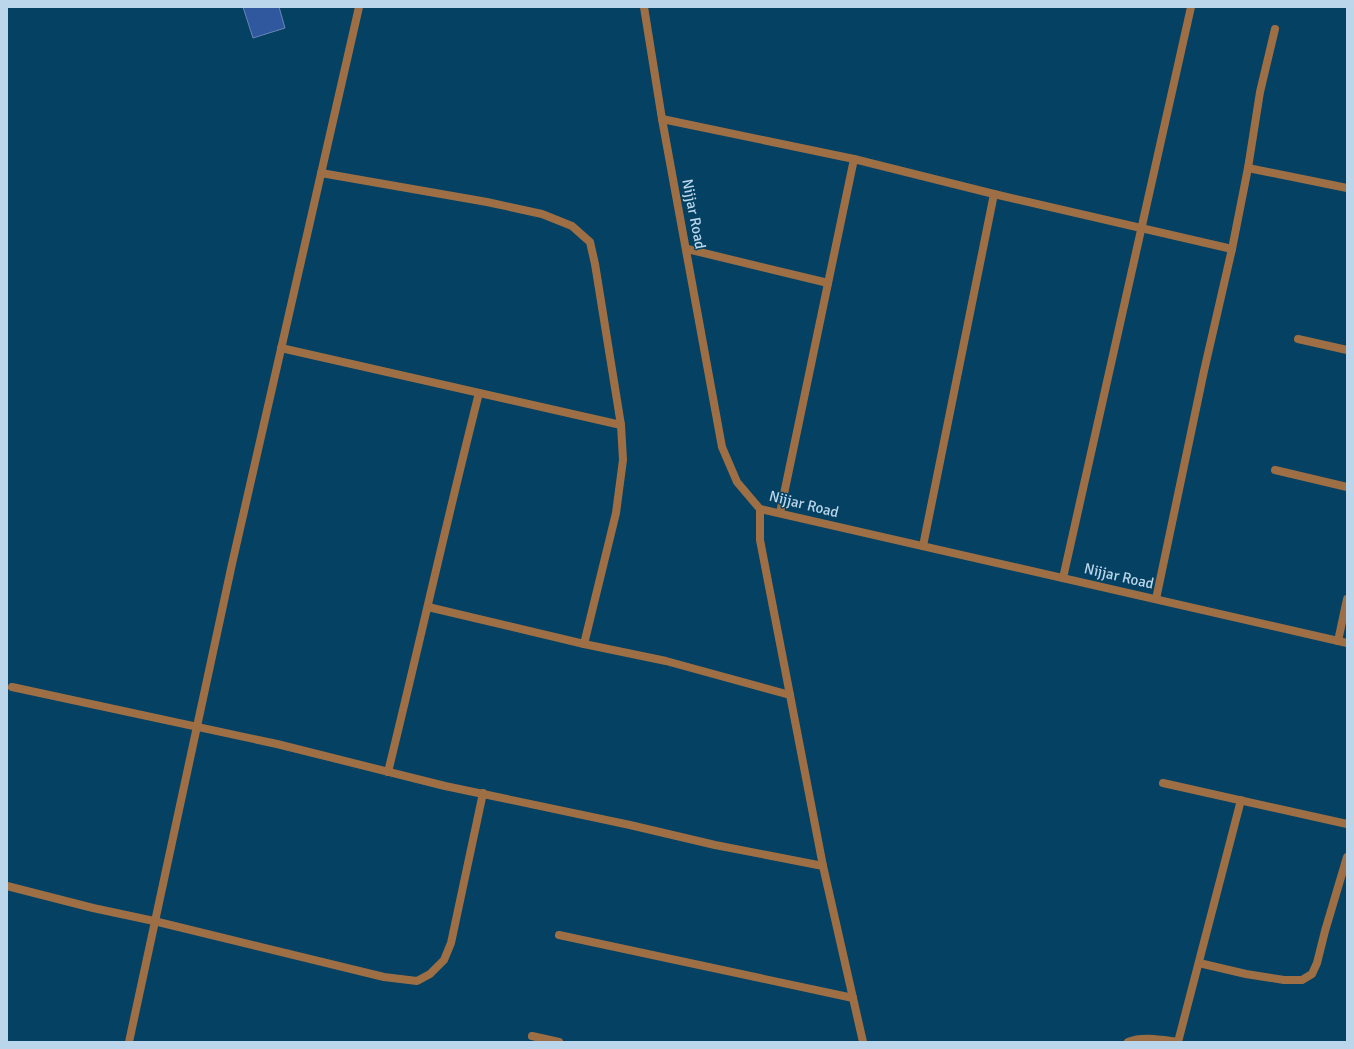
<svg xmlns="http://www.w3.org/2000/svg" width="1354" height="1049" font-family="Signika,sans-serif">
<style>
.building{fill:#30589f;stroke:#6985b5}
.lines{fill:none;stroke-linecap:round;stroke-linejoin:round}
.street{stroke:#9e6f45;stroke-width:8}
.labels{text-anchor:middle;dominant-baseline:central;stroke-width:3;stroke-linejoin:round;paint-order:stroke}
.street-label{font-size:15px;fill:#bbd6ea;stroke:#054162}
</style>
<rect width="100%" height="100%" fill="#054162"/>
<path class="building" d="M243,7H279L285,28L253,38Z"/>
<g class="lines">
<g class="street">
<path d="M644,7L662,119L722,447L737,482L760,509L1347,643"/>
<path d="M662,119L854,159L994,194L1232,249"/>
<path d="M1248,168L1347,188"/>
<path d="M321,173L487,202L542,214L572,226L590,242L595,264L621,425L623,460L616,513L584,644"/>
<path d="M687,249L828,283"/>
<path d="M1298,339L1347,350"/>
<path d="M281,348L621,425"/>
<path d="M1275,470L1347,487"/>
<path d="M760,509V540L790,695L823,866L863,1042"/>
<path d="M780,513L854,159"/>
<path d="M923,546L994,194"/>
<path d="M1063,578L1191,7"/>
<path d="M1156,599L1204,371L1232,249L1248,168L1260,92L1275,29"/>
<path d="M428,607L584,644L666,661L790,695"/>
<path d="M1338,641L1347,599"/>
<path d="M12,687L277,744L445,786L630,825L715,845L823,866"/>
<path d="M388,772C419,646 447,519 479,393"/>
<path d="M1163,783L1347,824"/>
<path d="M7,886L93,908L154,921L384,977L417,981L430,974L444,960L451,943L483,793"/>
<path d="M559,935L853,998"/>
<path d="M1199,963L1246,974L1284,980H1302L1312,974L1317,963L1325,931L1347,857"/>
<path d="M532,1036L559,1042"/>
<path d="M129,1042L232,564L359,7"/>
<path d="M1128,1042C1143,1036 1162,1040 1178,1042"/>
<path d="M1178,1042L1241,800"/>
</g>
</g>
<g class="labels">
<g class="street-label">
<text transform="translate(694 214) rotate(79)">Nijjar Road</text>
<text transform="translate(804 504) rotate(14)">Nijjar Road</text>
<text transform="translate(1119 576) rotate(13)">Nijjar Road</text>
</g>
</g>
<rect width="1354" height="1049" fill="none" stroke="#bbd6ea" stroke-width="16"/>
</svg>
